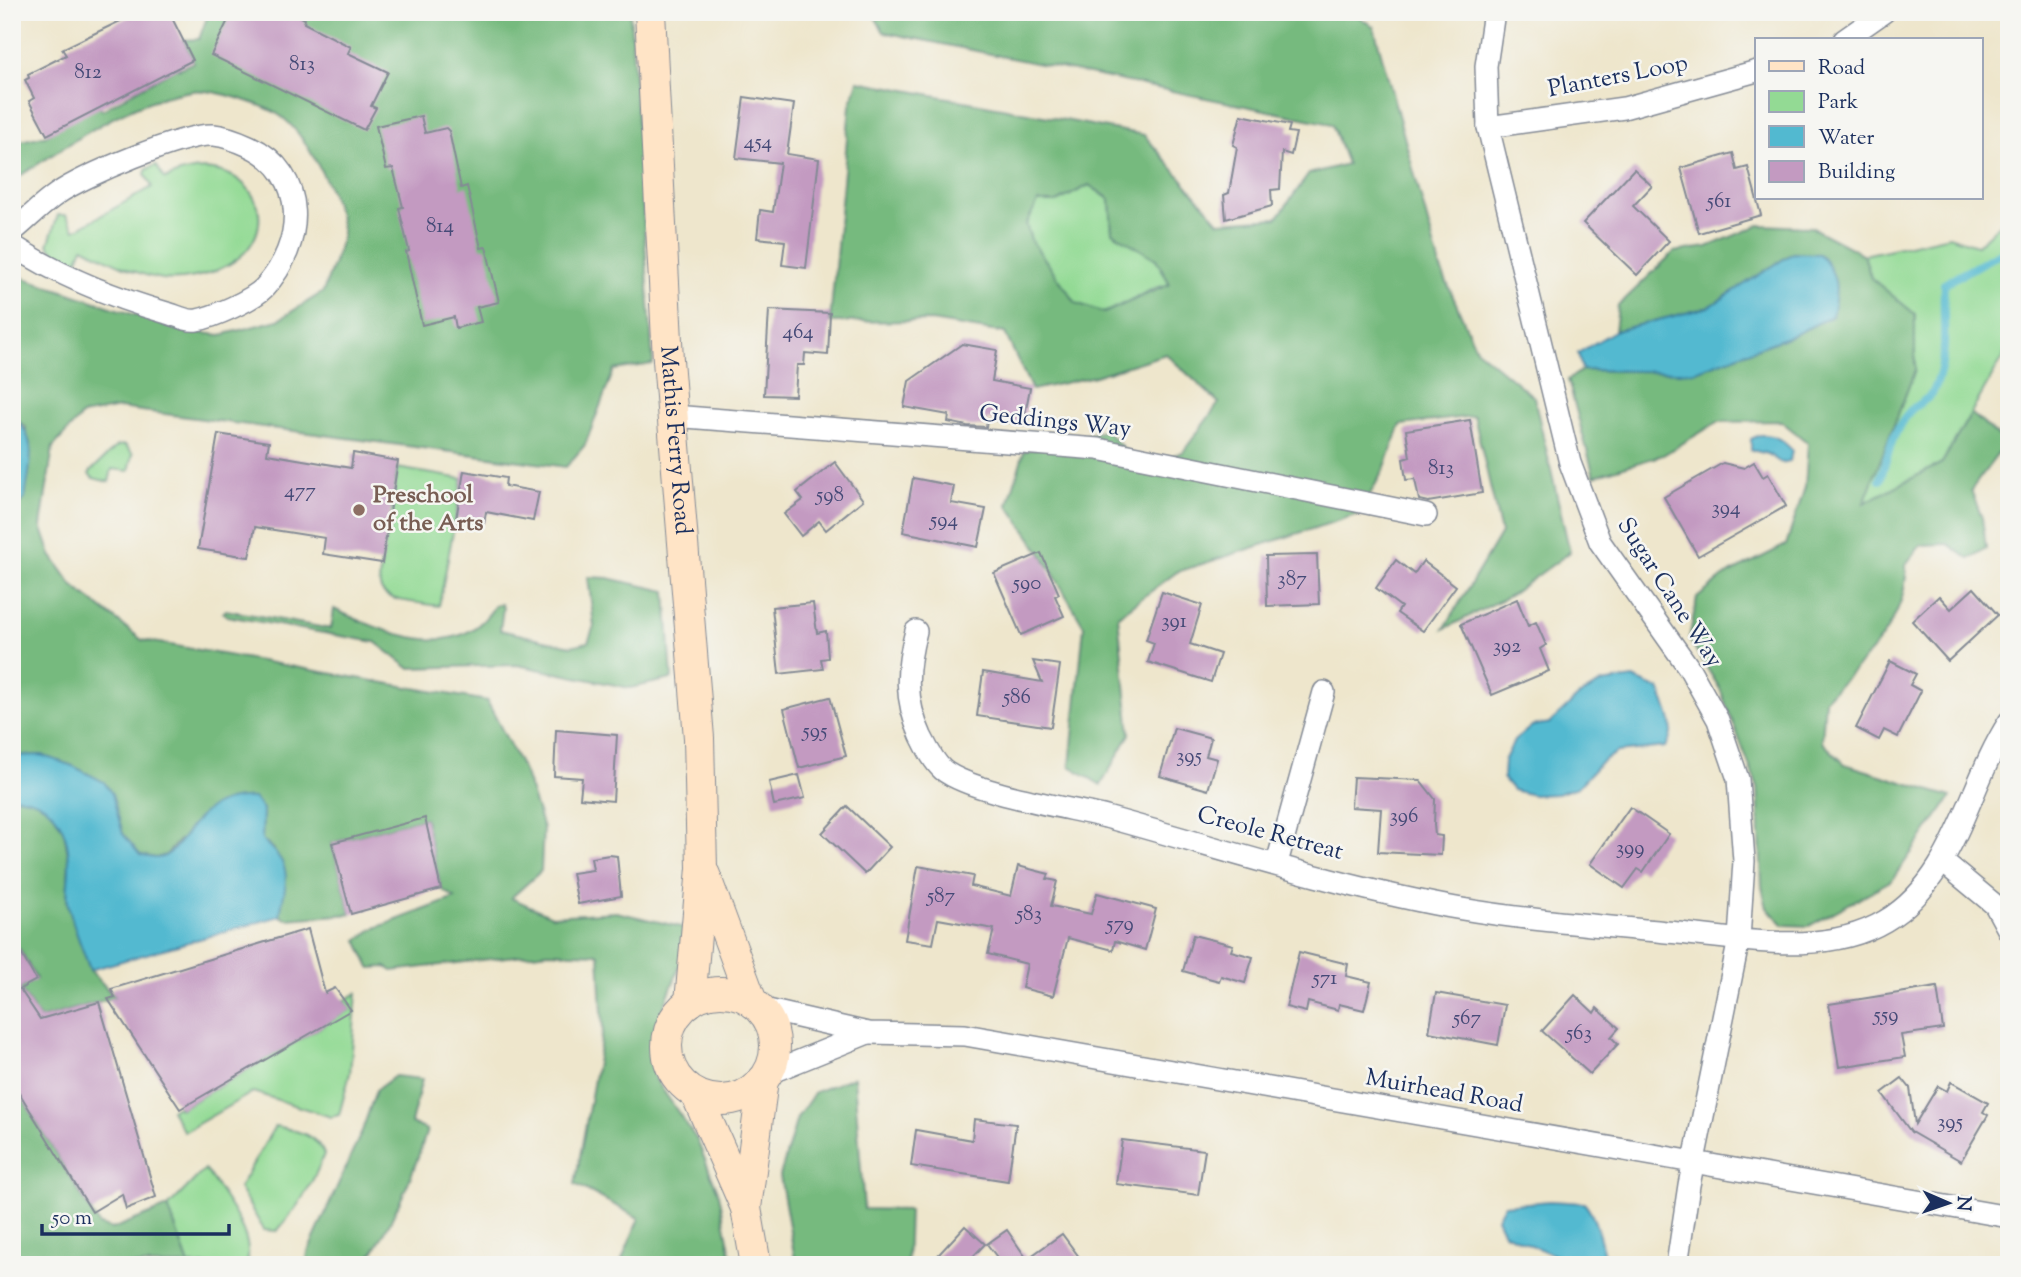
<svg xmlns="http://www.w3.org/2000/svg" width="2021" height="1277" font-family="'Sorts Mill Goudy',serif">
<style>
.green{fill:#93da94;stroke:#578479;stroke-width:2}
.forest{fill:#76ba7e;stroke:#48746e;stroke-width:2;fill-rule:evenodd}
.water{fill:#52b9d0;stroke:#367497;stroke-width:2}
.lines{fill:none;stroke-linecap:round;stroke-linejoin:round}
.stream{stroke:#52b9d0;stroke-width:8}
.building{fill:#c39ac1}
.minor-casing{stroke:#848a95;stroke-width:24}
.secondary-casing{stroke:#848a95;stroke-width:32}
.minor{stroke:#fff;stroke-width:21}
.secondary{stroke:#ffe4c6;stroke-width:30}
.education-dot{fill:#8d6e63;stroke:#f6f6f2;stroke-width:2.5}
.labels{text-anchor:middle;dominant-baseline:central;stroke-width:5;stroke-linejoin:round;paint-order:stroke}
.number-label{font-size:21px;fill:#454a77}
.street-label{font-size:24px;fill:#1b2f5e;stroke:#f6f6f2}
.education-label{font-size:24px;font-weight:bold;fill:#785e54;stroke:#f6f6f2;text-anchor:start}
</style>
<rect width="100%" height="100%" fill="#f6f6f2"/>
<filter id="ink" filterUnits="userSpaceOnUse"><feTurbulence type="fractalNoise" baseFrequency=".0143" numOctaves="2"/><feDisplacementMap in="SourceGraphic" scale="14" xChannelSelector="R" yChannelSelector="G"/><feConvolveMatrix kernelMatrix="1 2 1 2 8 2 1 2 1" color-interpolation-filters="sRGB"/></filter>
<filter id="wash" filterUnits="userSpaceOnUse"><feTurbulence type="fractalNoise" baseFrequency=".00686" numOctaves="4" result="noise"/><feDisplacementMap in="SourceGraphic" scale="28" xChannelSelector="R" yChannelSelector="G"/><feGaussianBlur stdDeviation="1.57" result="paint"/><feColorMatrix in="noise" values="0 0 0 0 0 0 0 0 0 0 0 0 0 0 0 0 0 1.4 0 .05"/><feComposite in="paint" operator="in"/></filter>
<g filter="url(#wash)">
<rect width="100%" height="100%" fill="#eee6cc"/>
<g class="green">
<path d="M156,165L165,179C249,138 301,238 215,271C197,278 182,281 163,279C135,275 108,259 83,247L76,264L67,265L48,245L58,215H66L75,230L152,187L145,174L147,169Z"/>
<path d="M1089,185L1110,200L1112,232L1156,259L1170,284L1155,288L1104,313L1076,303L1031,240L1026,224L1038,202H1057Z"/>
<path d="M2009,215V347L1942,463L1863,504L1915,370L1914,315L1871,278L1864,255L1949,236L1977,245Z"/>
<path d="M125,445L133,454L129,471L112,469L109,482L93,478L89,474L92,470L117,446Z"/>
<path d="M397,468L463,479L439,606C366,596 376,600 387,530H390Z"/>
<path d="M357,993L350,1073L339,1115L331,1117L253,1092L184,1132L171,1110L177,1106L180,1109L350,1010L344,1001Z"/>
<path d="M275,1126C294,1130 317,1134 324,1154C314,1182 296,1210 277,1231L264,1230L239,1188Z"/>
<path d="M205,1169C220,1192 258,1238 246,1265H189L168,1207Z"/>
</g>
<g class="forest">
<path d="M209,12H630L653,364L614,370L585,445L566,467L119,408L82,415L53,447L41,526L51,555L73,586L142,640L487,701L525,774L543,828L541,871L511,898L552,916L616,912L686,928L681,963L654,1032V1077L697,1140L719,1194L733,1265H620L639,1218L575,1184L603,1030L599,954L548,952L392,971L386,967L370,968L357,940L373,929L455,898L441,889L425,818L332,843L351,914L287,919L280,916L282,900L274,849L262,840L263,809L179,840L166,855L156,858L140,855L123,834L112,794L73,766L41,755L12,756V501L20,503L26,427L12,416V274L183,331L221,335L278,320L323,292C328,277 343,244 342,231C338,199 306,132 279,115C263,104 210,88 192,91C125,100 68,146 12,181V143L47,135L96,100L102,110L178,67L179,69L194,62L183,40L199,39Z"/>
<path d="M872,12H1352L1374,27L1440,267L1476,349L1534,397L1570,552L1511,595L1444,629L1501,533L1474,416L1401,425L1384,469L1359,514L1177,572L1118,616L1130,734L1101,785L1070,766L1084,626L1041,553L1008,505L1024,451L1106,430L1140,467L1183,452L1219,403L1166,354L1095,376L1032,390L1005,333L931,321L830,322L850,106L858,81L1144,135L1219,222L1277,218L1309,174L1347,164L1332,124L884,32ZM1089,185L1110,199L1112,232L1156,259L1170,284L1104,313L1076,303L1031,240L1026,224L1038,202H1057Z"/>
<path d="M1759,225L1811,227L1864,255L1871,278L1915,314V370L1864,503L1942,463L1971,413L2006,443L1971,490L1982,518L1986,548L1969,559L1948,544L1921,545L1906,564C1909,621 1862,662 1825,699L1822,742L1845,764L1951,797L1892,880L1809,926L1784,925L1767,908L1762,887L1758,788L1720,689L1689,639L1697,598L1726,575L1786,545L1805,487L1808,443L1781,421L1718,422L1663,455L1594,476L1568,380L1582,370L1693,372L1796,334L1832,316L1793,253L1709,307L1615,331L1618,306L1674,252L1707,247Z"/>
<path d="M588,577L608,578L666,591L672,679L630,688L517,665L409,668L375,642L227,616L223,613L226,610L331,629L334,609C383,632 460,666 495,605L501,604L503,608L500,630L571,646L588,642L594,626Z"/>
<path d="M12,797H31L51,810L64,831L69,861L67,902L90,970L115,997L40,1019L20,989L36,979L19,948L12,952Z"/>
<path d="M395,1076L422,1079L411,1123L427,1130C413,1176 392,1224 365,1265H306L308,1252L362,1131L376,1090Z"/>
<path d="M854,1077L864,1209L909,1210L907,1265H796L780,1176L797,1118L815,1092Z"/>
<path d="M13,1082L99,1225L112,1229L168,1207L189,1265H12Z"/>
</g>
<g class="water">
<path d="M1793,253L1819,254C1839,274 1838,290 1832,316L1796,334L1693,372L1582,370L1578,353L1615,331L1709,307Z"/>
<path d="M12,416C41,439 29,466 25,499L20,503L12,501Z"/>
<path d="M1760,435C1775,434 1782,440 1792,450L1790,461L1781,463L1768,454L1751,450V439Z"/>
<path d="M1633,678L1659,689C1667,709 1679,728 1665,747L1617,752L1600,763L1578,787L1557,794L1533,795L1513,790L1503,778L1504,761L1514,741L1532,726L1550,723L1580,695L1602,683Z"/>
<path d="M41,755L73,766L104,782L112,794L123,834L140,855C145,856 152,858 157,858C188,855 188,793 254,798L263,809L262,840C295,867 286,878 280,916L90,970C83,949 72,926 68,903C66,892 69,878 69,866C69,827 53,798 12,797V756Z"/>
<path d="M1550,1201L1584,1203C1598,1219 1600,1244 1607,1265H1564L1558,1257L1504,1233L1497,1218L1504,1205Z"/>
</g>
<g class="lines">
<path class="stream" d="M1880,480C1887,458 1893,429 1910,411C1917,403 1930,400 1934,390C1950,355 1942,320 1944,284L2009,248"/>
</g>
<g id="blocks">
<g class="building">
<path d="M139,12H169L193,60L47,135L29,101L34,98L25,80L29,78L28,74L66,55L62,49Z"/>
<path d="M232,12H292L305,19L304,23L351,47L348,53L388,72L371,106L376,108L364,130L211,55Z"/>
<path d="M744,97L794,104L787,154L819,159L806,268L782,265L785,241L757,238L760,210L773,212L780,163L736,158Z"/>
<path d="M1241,115L1290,125L1288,132L1296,133L1291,155L1282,152L1280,189L1271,190L1272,206L1226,219L1224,195L1229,193L1237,147L1233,145Z"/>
<path d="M421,116L425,133L446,128L449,131L461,188L467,186L481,248L486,247L499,302L477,307L481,322L456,328L454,317L422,325L406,252L409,251L399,208L403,207L393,168L386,169L376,126Z"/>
<path d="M1733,153L1737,170L1748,167L1761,215L1699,233L1681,168Z"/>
<path d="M1634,169L1652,186L1633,206L1669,241L1637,275L1583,223Z"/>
<path d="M769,310L830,313L828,355L805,353L804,365H797L795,396L764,395Z"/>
<path d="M962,344L997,350L992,381L1030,388L1023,425L987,419L986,427L967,426L948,422L949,415L904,407L909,381Z"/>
<path d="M1470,420L1482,493L1428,502L1419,500L1415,479L1406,480L1403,459L1410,457L1406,430Z"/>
<path d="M218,434L269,442L267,454L351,468L353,453L398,461L382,563L323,554L325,538L255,527L249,557L198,549Z"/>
<path d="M835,462L863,500L826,530L819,521L801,536L784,514L803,500L797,492Z"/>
<path d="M1754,462L1763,477L1768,474L1786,506L1698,556L1664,497L1723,463L1744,468Z"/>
<path d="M464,471L506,478L505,486L539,492L533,521L486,512L484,523L456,519Z"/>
<path d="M913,478L954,486L951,503L986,509L978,547L903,532Z"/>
<path d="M1041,553L1059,594L1055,596L1064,616L1021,635L994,573Z"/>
<path d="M1317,555L1319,604L1267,606L1266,556Z"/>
<path d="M1396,560L1414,574L1423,561L1456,586L1423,631L1397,613L1401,607L1376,588Z"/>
<path d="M1974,588L1998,615L1948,661L1912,621L1939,596L1951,609Z"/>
<path d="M1162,592L1202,605L1190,644L1220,654L1211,682L1148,662L1154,643L1146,640Z"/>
<path d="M1517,599L1528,626L1536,622L1546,645L1540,649L1549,671L1492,695L1461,624Z"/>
<path d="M813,603L817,633L826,631L828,658L821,659L823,669L779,674L772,607Z"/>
<path d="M1033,661L1060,665L1051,727L977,716L983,672L1042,682Z"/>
<path d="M1890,661L1916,674L1910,685L1921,691L1898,737L1884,730L1879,740L1856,728Z"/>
<path d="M830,697L846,756L799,768L784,709Z"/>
<path d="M1174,728L1211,738L1206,756L1217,759L1208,790L1160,776Z"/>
<path d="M556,730L617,735L613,801L580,798L582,778L554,776Z"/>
<path d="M799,775L805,798L774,805L769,782Z"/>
<path d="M1353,777L1420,780L1435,799L1434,825L1435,835L1442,836L1441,855L1378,852L1381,809L1351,807Z"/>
<path d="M847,806L890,847L865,874L822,833Z"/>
<path d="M1630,807L1669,834L1643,872L1638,869L1624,888L1590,864Z"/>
<path d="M425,818L441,889L351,914L332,843Z"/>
<path d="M609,855L617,856L621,896L578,904L572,873L593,870L591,858Z"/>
<path d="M918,866L973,876L971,886L1011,896L1018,866L1049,874L1047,879L1057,881L1051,906L1091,914L1097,893L1156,909L1145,950L1115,941L1113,950L1068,938L1053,996L1022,988L1027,964L988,954L994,929L938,919L933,944L905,940Z"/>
<path d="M308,929L325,993L335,988L351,1010L180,1109L108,999L115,997L111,989Z"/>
<path d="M1193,935L1233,945L1231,951L1253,957L1245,983L1221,976L1219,981L1183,971Z"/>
<path d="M12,936L36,980L20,989L40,1019L99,1002L156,1197L126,1209L122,1194L92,1212L12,1081Z"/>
<path d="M1299,952L1348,964L1346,976L1371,982L1364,1010L1339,1004L1338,1010L1308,1002L1306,1012L1286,1007Z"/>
<path d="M1937,987L1943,1029L1901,1035L1905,1057L1839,1067L1829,1004Z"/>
<path d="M1436,993L1505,1005L1498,1045L1429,1032Z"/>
<path d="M1575,995L1594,1013L1597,1008L1619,1028L1611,1037L1618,1044L1590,1074L1542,1031Z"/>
<path d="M1902,1078L1910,1088L1915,1124L1938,1086L1947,1091L1951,1082L1988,1103L1983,1112L1988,1115L1961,1161L1911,1132L1882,1093Z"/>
<path d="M974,1119L1016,1124L1008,1181L911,1166L916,1130L972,1140Z"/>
<path d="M1122,1140L1205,1150L1198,1195L1116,1184Z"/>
<path d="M965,1226L985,1244L965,1265H929Z"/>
<path d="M1007,1230L1027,1259L1062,1234L1085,1265H1003L987,1244Z"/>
</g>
</g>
</g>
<g filter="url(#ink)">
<use href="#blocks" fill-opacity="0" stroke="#848a95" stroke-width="2"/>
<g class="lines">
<defs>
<g id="minor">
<path d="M1494,12L1486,66L1488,127L1570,463L1600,542L1689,668L1718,720L1738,779L1744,861L1739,939L1689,1185L1677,1265"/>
<path d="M1844,40L1884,12"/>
<path d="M1488,127L1624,108L1757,71"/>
<path d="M12,232C27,220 41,205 57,194C83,176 183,133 214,135C226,136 238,141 249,146C309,174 305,244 264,288C252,300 214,317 197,320C188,322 175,315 167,313C111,297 61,277 12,245"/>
<path d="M673,416L1098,449L1426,515"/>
<path d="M916,631C906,669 904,699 921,736C927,748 933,761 943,770C973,793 1065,807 1106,817C1223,849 1342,888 1462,909C1533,921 1606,926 1678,933C1744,939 1825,957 1885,921C1956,879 1967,787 2009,722"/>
<path d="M1943,862L1995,905L2009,931"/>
<path d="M1277,863L1324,692"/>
<path d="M759,1008L868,1033L965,1035L2009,1217"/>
<path d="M767,1074L868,1033"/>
</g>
<g id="secondary">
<path id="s1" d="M650,12L668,360L699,738L702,868L690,1002"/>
<path d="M705,875L752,1002"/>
<circle cx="721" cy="1046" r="54"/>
<path d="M696,1094L746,1208L756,1265"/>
<path d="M746,1208L763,1080"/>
</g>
</defs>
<use href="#minor" class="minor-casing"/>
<use href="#secondary" class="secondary-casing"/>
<use href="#minor" class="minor"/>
<use href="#secondary" class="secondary"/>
</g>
</g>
<circle class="education-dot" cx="359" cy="510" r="7"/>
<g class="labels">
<g class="number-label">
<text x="302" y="65">813</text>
<text x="88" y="73">812</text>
<text x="758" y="143">454</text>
<text x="1719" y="202">561</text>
<text x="440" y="227">814</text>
<text x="798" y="333">464</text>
<text x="1441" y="469">813</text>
<text x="300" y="492">477</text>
<text x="830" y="496">598</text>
<text x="1726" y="509">394</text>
<text x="944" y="521">594</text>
<text x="1292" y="580">387</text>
<text x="1027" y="584">590</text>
<text x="1174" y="622">391</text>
<text x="1507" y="647">392</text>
<text x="1017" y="698">586</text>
<text x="815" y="732">595</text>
<text x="1189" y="757">395</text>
<text x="1404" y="817">396</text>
<text x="1630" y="849">399</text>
<text x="941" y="897">587</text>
<text x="1029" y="915">583</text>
<text x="1120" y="925">579</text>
<text x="1325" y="979">571</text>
<text x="1886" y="1016">559</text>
<text x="1467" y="1019">567</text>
<text x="1579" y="1034">563</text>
<text x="1950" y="1123">395</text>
</g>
<g class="street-label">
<text transform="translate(1618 77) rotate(-11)">Planters Loop</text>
<text transform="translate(1055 422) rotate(6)">Geddings Way</text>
<text stroke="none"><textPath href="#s1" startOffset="429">Mathis Ferry Road</textPath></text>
<text transform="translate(1669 593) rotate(57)">Sugar Cane Way</text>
<text transform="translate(1270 834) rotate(15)">Creole Retreat</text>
<text transform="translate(1444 1092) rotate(10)">Muirhead Road</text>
</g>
<g class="education-label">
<text x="373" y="496">Preschool<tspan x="373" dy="28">of the Arts</tspan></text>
</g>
</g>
<rect width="2021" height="1277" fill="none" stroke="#f6f6f2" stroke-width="42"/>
<rect x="1755" y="38" width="228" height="161" fill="#f6f6f2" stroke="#9ea6b7" stroke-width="2"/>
<rect x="1769" y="61" width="35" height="10" fill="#ffe4c6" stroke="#9ea6b7" stroke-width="2"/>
<text x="1818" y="74" font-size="21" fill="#1b2f5e">Road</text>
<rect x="1769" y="91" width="35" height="21" fill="#93da94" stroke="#9ea6b7" stroke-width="2"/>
<text x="1818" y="108" font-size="21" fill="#1b2f5e">Park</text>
<rect x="1769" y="126" width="35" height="21" fill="#52b9d0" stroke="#9ea6b7" stroke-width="2"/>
<text x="1818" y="144" font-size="21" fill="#1b2f5e">Water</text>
<rect x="1769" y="161" width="35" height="21" fill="#c39ac1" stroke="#9ea6b7" stroke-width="2"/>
<text x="1818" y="178" font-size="21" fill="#1b2f5e">Building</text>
<g transform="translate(1948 1203) rotate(92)" stroke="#f6f6f2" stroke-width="5" paint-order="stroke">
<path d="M0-5L12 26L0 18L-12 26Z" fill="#1b2f5e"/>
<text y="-10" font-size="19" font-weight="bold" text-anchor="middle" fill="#1b2f5e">N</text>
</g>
<path d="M42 1224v10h187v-10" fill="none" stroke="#1b2f5e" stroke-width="3.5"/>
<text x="52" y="1224" font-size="21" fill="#1b2f5e" stroke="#f6f6f2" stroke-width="5" paint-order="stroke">50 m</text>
</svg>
